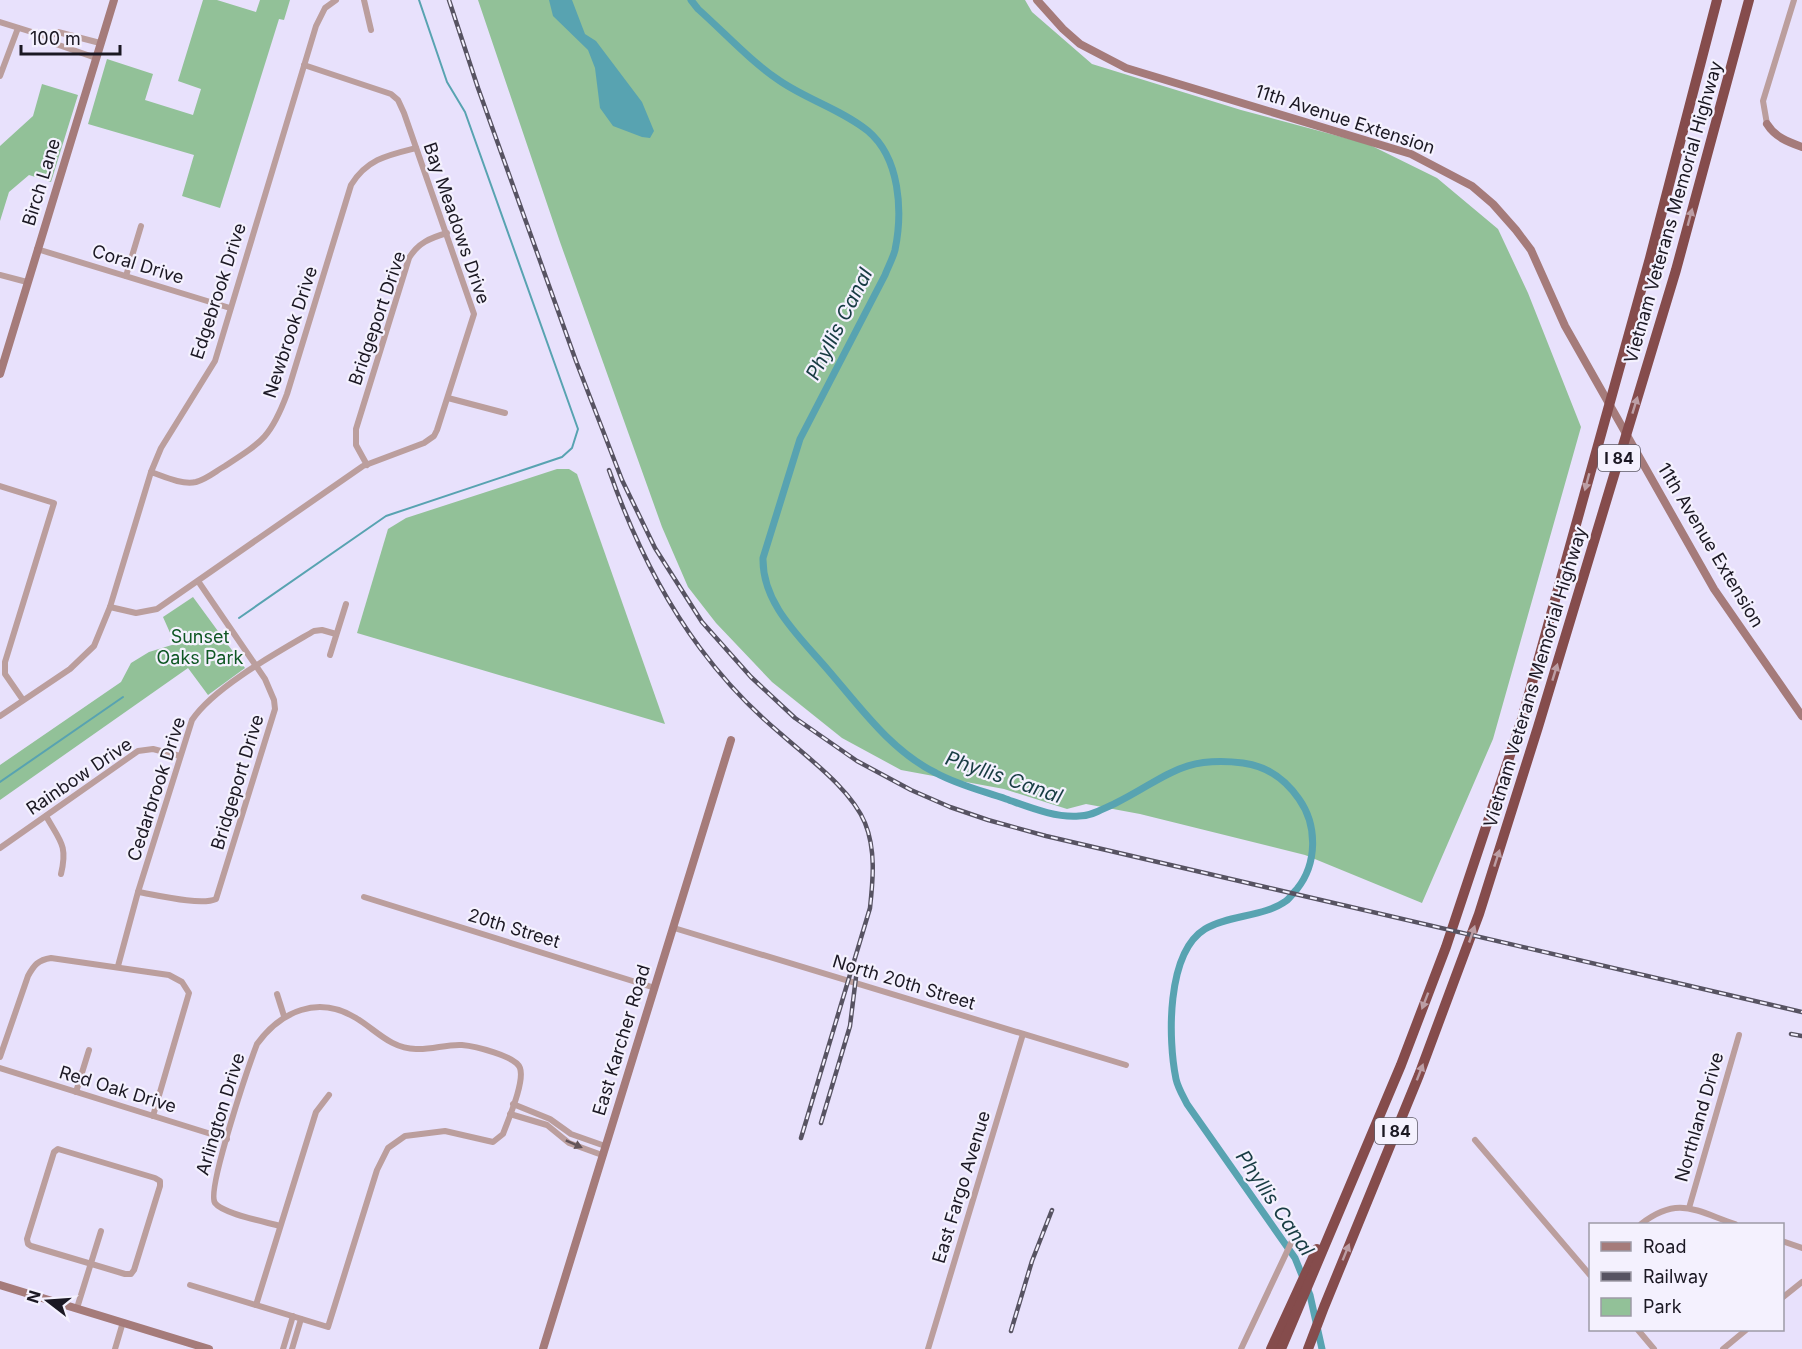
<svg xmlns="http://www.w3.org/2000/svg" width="1802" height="1349" font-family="Inter,sans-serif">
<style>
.green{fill:#92c198}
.water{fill:#58a3b1}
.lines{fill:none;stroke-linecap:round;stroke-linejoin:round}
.stream{stroke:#58a3b1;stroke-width:2}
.canal{stroke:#58a3b1;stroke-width:7}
.street{stroke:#bb9e9d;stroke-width:6}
.secondary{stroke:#a57b7a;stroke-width:8}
.highway{stroke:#854c4c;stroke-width:10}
.rail-casing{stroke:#575362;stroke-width:4.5}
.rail{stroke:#f4f1fe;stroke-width:2;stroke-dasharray:7;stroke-linecap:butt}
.oneway{fill:#bc9ea5}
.oneway2{fill:#63545a}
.labels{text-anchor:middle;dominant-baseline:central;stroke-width:4.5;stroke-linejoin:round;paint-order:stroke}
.shield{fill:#f4f1fe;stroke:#5c5965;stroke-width:1.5}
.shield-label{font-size:16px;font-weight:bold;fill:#1b1823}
.street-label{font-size:18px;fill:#1b1823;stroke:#f4f1fe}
.park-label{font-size:18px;fill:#0f5724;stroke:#f4f1fe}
.water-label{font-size:20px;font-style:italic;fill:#183c43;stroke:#f4f1fe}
</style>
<rect width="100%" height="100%" fill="#e8e1fc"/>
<g class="green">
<path d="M203,0H217L256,12L260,0H290L284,20L279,19L220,208L182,196L194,155L88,124L107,59L153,74L145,100L193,115L201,89L178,81Z"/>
<path d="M478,0H1025L1032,12L1092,64L1241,110L1368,144L1437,178L1498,229L1528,293L1581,427L1493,739L1422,903L1305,855L1140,814L1086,804L1067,809L1004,789L901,770L842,738L772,682L716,623L688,587L662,527L560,242Z"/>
<path d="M42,84L78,95L51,182L29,175L9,192L0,221V146L33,116Z"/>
<path d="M557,469H569L577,474L665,724L357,633L388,529L406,518Z"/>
<path d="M193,597L245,668L208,695L188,668L0,800V765L121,682L131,663L149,652L175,644L163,617Z"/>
</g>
<path class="water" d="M549,0H572L585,34L596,41L642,102L654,131L650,138L642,137L613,126L600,108L595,68L588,50L553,16Z"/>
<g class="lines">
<g class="stream">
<path d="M239,618L386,516L562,457L572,448L578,429L465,112L447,82L419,0"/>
<path d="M0,782L123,697"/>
</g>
<path class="canal" d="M691,0L698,9C725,33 750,61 780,81C808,100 842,110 868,131C900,158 903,211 895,250C893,258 888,267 885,275L800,439L763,558C762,604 800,637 828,670C860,707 891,751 936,773C958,785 983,791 1006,799C1029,807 1055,818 1079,816C1092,816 1102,809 1114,804C1165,779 1180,755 1243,763C1267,766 1285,779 1299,799C1318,826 1317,864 1297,889C1293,893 1290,898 1286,901C1264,917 1228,915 1205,929C1166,953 1168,1040 1176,1079C1178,1088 1183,1096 1187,1104L1295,1258L1310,1295L1322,1349"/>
<g class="street">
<path d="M364,0L371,30"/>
<path d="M0,22L48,37L53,43L96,58"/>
<path d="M48,37L58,32L100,43"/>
<path d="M0,76L18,28"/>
<path d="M1767,124L1763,101L1794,0"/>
<path d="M37,249L230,308"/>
<path d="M0,275L27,282"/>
<path d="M126,276L141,226"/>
<path d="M448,398L505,413"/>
<path d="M367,465L356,445V429L409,258C418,243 430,238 447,233"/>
<path d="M151,472C165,477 182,485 196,482C207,479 216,471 225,466C262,442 271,437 287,394L351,185C367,159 388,155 416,148"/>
<path d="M0,486L54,503L5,662V674L23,700"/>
<path d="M110,607L136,613L157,609L363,466L424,443L434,436L437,430L474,314L404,113L398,100L391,94L304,65"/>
<path d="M330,655L346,604"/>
<path d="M0,716L70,669L94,646L110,607L151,472L161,448L215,361L316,26L325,8L336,0"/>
<path d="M46,816C60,841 68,845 61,874"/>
<path d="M0,848L138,751L153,749L180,756"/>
<path d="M138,892C156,895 201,906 216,899L275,709L274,700L265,679L198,581"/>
<path d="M364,897L655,988"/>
<path d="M674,928L1126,1065"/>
<path d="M118,966L138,892L192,720C214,687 278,652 314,631L322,630L336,634"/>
<path d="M277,994L284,1016"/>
<path d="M0,1057L28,976C34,965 38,960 51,958L169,975L182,982L189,993L153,1116"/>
<path d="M0,1068L227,1139"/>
<path d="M76,1092L89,1050"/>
<path d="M513,1104L550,1119L571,1134L605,1146"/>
<path d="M510,1114L547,1125L569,1143L602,1155"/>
<path d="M1475,1140L1590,1275"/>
<path d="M58,1149L155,1178L160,1181V1186L134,1270L131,1274H125L31,1246L28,1244L27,1239L54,1152Z"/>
<path d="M1689,1208L1739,1035"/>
<path d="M1641,1224C1678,1195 1696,1211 1735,1224"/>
<path d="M1782,1241L1802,1248"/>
<path d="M190,1285L328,1327L377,1170L388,1148L405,1136L445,1131L493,1142L503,1134C508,1120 525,1082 520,1068C516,1056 474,1046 462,1045C447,1044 431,1050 416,1049C391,1049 376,1030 356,1018C318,995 281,1011 257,1044C249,1065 206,1191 215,1203C223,1214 266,1222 280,1226"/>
<path d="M1782,1298L1802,1282"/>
<path d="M256,1305L316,1112L329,1095"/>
<path d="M77,1308L101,1231"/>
<path d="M1638,1330L1654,1349"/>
<path d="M115,1349L123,1322"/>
<path d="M283,1349L293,1316"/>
<path d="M292,1349L301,1319"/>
<path d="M928,1349L1023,1034"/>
<path d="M1241,1349L1292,1241"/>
<path d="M1723,1349L1746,1330"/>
</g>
<g class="secondary">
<path d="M1037,0L1063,29L1080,44L1126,68L1411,154L1472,186L1493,204L1516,230L1531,250L1565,326L1714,589L1802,716"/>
<path d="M1767,124C1775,137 1788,142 1802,147"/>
<path d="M0,374L114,0"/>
<path d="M0,1285L209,1349"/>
<path d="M543,1349L731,740"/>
</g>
<g class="highway">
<path d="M1271,1349L1317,1249"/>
<path d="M1281,1349L1401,1065L1446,947L1522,719L1650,258L1717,0"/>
<path d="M1308,1349L1324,1307L1419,1075L1479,914L1538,727L1676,270L1749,0"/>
</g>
<defs>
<g id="rail">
<path d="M449,0L478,88L576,361L622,480L655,548L702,622L751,677L795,718L857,761L911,790L950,807L988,820L1046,836L1802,1012"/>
<path d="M609,470C631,533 660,594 700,648C723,679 751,709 781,734C808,758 851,789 865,823C876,850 873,880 870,908L801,1138"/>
<path d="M1791,1034L1802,1036"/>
<path d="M821,1123L850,1026L856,977"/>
<path d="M1011,1331L1032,1261L1052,1210"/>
</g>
</defs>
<use href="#rail" class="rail-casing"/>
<use href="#rail" class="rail"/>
</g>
<defs><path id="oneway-solid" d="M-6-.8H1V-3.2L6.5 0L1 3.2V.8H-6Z" transform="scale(1.5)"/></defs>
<g class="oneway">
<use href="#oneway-solid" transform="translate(1690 217) rotate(-75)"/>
<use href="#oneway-solid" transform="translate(1635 405) rotate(-73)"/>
<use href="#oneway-solid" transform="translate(1587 482) rotate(105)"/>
<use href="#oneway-solid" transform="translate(1555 672) rotate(-73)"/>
<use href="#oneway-solid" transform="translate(1497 858) rotate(-72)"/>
<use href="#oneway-solid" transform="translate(1472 934) rotate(-71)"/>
<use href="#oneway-solid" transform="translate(1425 1001) rotate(111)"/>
<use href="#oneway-solid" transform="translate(1420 1072) rotate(-69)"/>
<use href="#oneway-solid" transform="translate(1346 1252) rotate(-68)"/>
</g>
<use class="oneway2" href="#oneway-solid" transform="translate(574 1144) rotate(24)"/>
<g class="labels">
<g class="shield">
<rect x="1598" y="445" width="42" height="26" rx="4.5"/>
<rect x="1375" y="1118" width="42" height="26" rx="4.5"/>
</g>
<g class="shield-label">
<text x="1619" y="458">I 84</text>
<text x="1396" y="1131">I 84</text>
</g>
<g class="street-label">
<text transform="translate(1345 119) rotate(18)">11th Avenue Extension</text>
<text transform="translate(41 182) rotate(-73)">Birch Lane</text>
<text transform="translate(1673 212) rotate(-74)">Vietnam Veterans Memorial Highway</text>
<text transform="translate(457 223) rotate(71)">Bay Meadows Drive</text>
<text transform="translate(138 264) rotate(17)">Coral Drive</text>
<text transform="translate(218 291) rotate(-72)">Edgebrook Drive</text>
<text transform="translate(377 318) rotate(-71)">Bridgeport Drive</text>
<text transform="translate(290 332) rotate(-72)">Newbrook Drive</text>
<text transform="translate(1711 545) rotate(59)">11th Avenue Extension</text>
<text transform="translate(1535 677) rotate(-73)">Vietnam Veterans Memorial Highway</text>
<text transform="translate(79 776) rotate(-34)">Rainbow Drive</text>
<text transform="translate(237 782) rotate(-73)">Bridgeport Drive</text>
<text transform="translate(156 789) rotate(-72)">Cedarbrook Drive</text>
<text transform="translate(514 928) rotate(17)">20th Street</text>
<text transform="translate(904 982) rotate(17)">North 20th Street</text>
<text transform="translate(621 1040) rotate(-73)">East Karcher Road</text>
<text transform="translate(118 1089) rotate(17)">Red Oak Drive</text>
<text transform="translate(220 1114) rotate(-73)">Arlington Drive</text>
<text transform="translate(1699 1117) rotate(-74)">Northland Drive</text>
<text transform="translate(961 1187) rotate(-73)">East Fargo Avenue</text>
</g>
<g class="park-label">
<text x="200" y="636">Sunset<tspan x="200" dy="21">Oaks Park</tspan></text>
</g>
<g class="water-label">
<text transform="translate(839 324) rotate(-63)">Phyllis Canal</text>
<text transform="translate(1004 777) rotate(19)">Phyllis Canal</text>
<text transform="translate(1275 1203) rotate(56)">Phyllis Canal</text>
</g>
</g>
<rect x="1589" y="1223" width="195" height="108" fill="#f4f1fe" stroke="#9d9aa6" stroke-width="1.5"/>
<rect x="1601" y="1242" width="30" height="9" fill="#a57b7a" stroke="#9d9aa6" stroke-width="1.5"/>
<text x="1643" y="1253" font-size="18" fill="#1b1823">Road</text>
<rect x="1601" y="1272" width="30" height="9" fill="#575362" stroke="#9d9aa6" stroke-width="1.5"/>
<text x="1643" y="1283" font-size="18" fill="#1b1823">Railway</text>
<rect x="1601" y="1298" width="30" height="18" fill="#92c198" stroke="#9d9aa6" stroke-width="1.5"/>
<text x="1643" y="1313" font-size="18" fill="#1b1823">Park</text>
<g transform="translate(48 1301) rotate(287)" stroke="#f4f1fe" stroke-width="4.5" paint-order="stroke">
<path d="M0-4.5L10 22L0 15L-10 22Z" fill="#1b1823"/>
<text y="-9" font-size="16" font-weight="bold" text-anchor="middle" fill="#1b1823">N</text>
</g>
<path d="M21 45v9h99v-9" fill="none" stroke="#1b1823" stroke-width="3"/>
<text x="30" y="45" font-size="18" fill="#1b1823" stroke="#f4f1fe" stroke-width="4.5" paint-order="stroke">100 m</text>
</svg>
